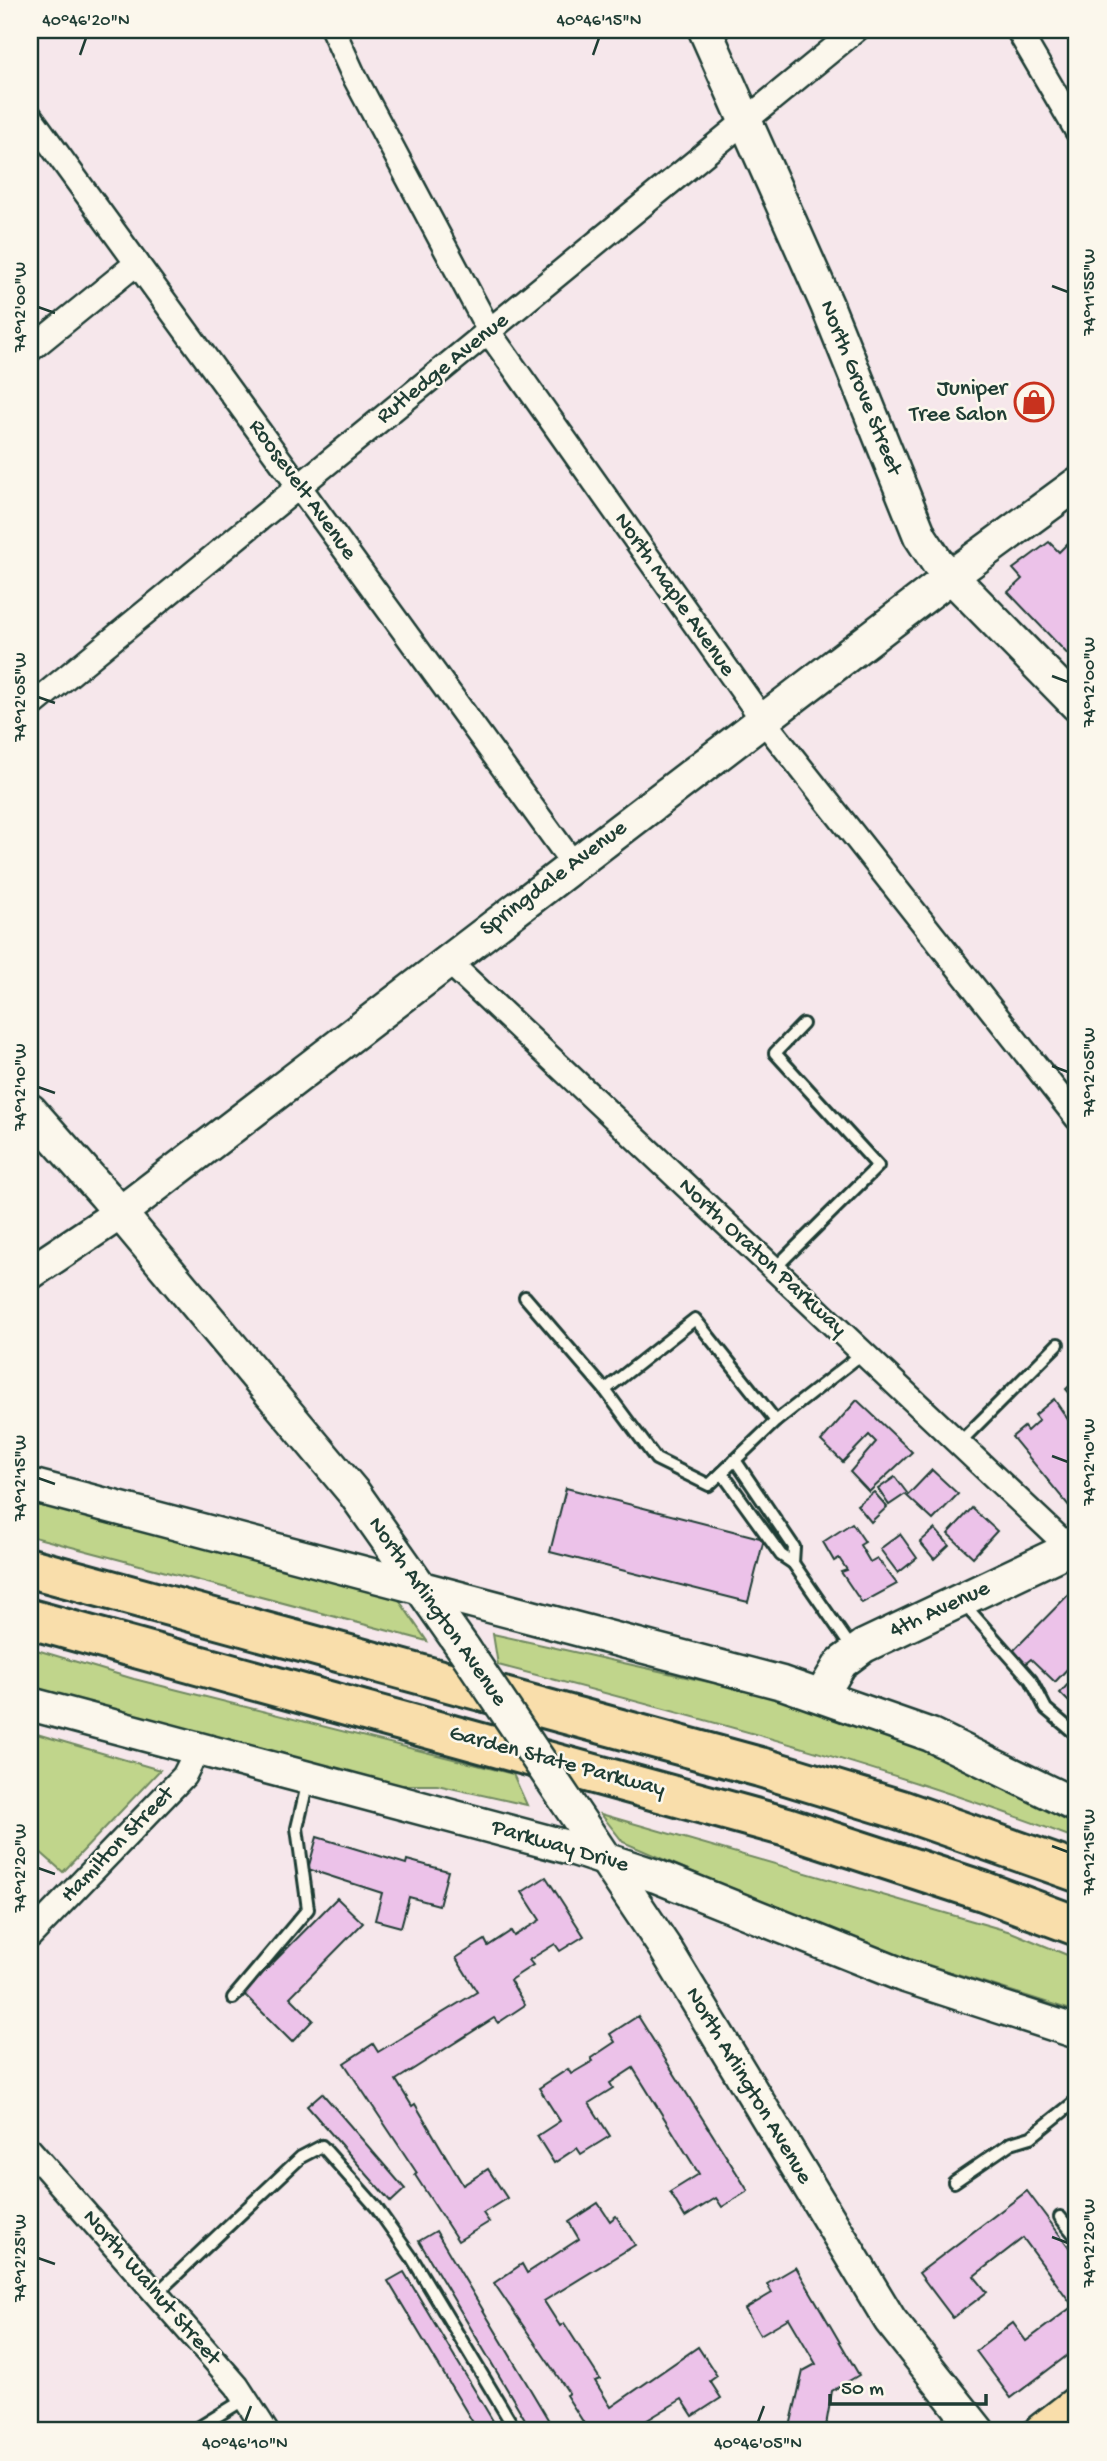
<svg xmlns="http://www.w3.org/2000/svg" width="1107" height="2461" font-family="'Gochi Hand',sans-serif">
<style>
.green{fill:#c0d58b;stroke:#708960;stroke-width:2}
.building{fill:#ecc2e9;stroke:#1f3d34;stroke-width:2}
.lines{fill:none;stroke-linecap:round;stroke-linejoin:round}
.lane-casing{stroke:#1f3d34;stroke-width:16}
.street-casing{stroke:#1f3d34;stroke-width:28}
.secondary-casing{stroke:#1f3d34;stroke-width:37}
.primary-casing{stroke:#1f3d34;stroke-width:40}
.highway-casing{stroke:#1f3d34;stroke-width:44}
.lane{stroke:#fbf7ec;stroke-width:10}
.street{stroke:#fbf7ec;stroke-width:23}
.secondary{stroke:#fbf7ec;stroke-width:32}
.primary{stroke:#f9deab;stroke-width:35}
.highway{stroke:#f9deab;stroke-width:38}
.secondary-bridge-casing{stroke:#1f3d34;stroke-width:37;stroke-linecap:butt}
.secondary-bridge{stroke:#fbf7ec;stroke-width:32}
.ticks{fill:none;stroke:#1f3d34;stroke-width:2.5}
.labels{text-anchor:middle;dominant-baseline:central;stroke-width:5;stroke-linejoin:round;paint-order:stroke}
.street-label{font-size:23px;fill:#1f3d34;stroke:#fbf7ec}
.poi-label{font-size:23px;fill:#1f3d34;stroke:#fbf7ec;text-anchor:end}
.neatline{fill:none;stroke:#1f3d34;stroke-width:2.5}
.ticks-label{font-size:18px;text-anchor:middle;fill:#1f3d34}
</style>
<rect width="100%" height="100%" fill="#f6e7eb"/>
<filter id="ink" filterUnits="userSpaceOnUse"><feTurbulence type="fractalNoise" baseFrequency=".0143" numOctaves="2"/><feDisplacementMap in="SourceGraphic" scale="14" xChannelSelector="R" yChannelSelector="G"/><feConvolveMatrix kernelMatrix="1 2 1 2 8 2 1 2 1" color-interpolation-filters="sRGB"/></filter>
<g filter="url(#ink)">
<g class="green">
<path d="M30,1498L392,1590L427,1641L30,1536Z"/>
<path d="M493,1634L776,1697L955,1761L1077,1825V1839C888,1767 694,1716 498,1665Z"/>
<path d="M30,1648L134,1679L513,1774L527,1805L437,1785H400L30,1692Z"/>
<path d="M30,1732L160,1770L63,1872L30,1843Z"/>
<path d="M601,1814L1011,1932L1077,1959V2012L853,1941L623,1842Z"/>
</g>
<g class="building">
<path d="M1077,534V664L1008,592L1022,579L1013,569L1049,542L1059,552Z"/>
<path d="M1077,1379V1402L1066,1389Z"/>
<path d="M1054,1399L1073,1427L1077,1423V1510L1074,1512L1012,1437L1024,1427L1027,1431L1039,1420L1035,1415Z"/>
<path d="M857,1400L912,1452L869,1492L850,1472L876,1442L869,1435L843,1462L821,1441Z"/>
<path d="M932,1470L958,1494L933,1520L907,1496Z"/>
<path d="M895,1477L907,1493L889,1505L878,1489Z"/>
<path d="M566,1488L764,1539L748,1602L550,1552Z"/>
<path d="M874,1492L887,1507L871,1522L857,1505Z"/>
<path d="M972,1508L997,1531L973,1557L948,1534Z"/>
<path d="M852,1523L865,1542L860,1545L870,1562L877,1558L897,1584L862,1603L841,1572L847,1570L839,1558L834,1561L823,1542Z"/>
<path d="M935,1529L949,1545L934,1559L920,1542Z"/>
<path d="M900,1534L917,1558L898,1573L880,1549Z"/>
<path d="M1074,1589L1077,1593V1671L1071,1665L1055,1682L1031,1659L1025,1664L1012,1652Z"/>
<path d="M1077,1674V1710L1060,1693Z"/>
<path d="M317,1837L406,1864L407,1860L448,1871L439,1905L409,1897L401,1927L375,1920L382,1893L308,1869Z"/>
<path d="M546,1877L584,1936L560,1951L555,1944L529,1960L533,1965L510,1980L525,2005L498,2023L494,2018L396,2080L412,2106L415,2104L463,2185L488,2169L507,2198L483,2213L489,2222L458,2241L415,2175L417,2173L344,2063L373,2044L378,2052L477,1992L456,1958L485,1940L488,1946L511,1931L514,1936L540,1920L522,1892Z"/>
<path d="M337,1898L363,1923L290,1997L313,2020L292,2042L243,1993Z"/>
<path d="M638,2016L748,2191L722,2207L716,2198L685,2217L670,2192L699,2174L633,2068L610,2083L613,2088L589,2103L610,2136L581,2154L577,2148L554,2163L537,2136L560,2121L539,2088L568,2069L571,2074L593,2061L591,2058L615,2042L610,2034Z"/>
<path d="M322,2093L405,2189L391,2202L307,2106Z"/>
<path d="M1027,2191L1077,2258V2348L1011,2398L976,2351L1013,2323L1026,2341L1073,2306L1023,2238L974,2276L987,2292L953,2318L919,2273Z"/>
<path d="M598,2203L610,2221L616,2216L635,2245L544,2301L560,2326L564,2323L600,2379L595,2381L611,2407L698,2347L717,2376L710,2381L721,2398L693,2416L682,2399L629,2431H589L566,2395L569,2393L494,2283L522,2264L527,2273L579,2239L569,2222Z"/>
<path d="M436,2231L555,2431H532L419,2241Z"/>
<path d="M796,2267L859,2375L832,2391L825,2431H789L803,2371L816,2364L789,2318L760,2335L745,2309L772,2293L767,2284Z"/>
<path d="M404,2272L499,2431H478L388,2281Z"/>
</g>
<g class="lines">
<defs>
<g id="lane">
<path d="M774,1269L878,1166L775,1053L803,1024"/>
<path d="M525,1297L605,1390L656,1459L709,1485L776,1421L863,1353"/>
<path d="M605,1390L695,1319L776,1421"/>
<path d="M959,1443L1058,1344"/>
<path d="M722,1473L781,1555L793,1563L794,1547L735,1460"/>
<path d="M793,1563L853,1650"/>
<path d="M962,1602L1031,1680L1046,1709L1077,1735"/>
<path d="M233,1998L308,1909L297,1828L308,1781"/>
<path d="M954,2182L1011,2143L1031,2137L1077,2100"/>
<path d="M1060,2217L1077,2238"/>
<path d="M156,2294L301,2157L322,2146L376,2207L412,2258L516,2431"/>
<path d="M193,2431L245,2399"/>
</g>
<g id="street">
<path d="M333,30L353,74L493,338L763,720L1077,1118"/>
<path d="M1018,30L1077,131"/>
<path d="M30,116L574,865"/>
<path d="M30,350L137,263"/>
<path d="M30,707L856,30"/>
<path d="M448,961L1077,1555"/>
<path d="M30,1936L184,1776L198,1748"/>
<path d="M30,2150L237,2386L266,2431"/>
</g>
<g id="secondary">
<path d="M705,30L827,305L920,536L937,562L1077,705"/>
<path d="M30,1110L105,1195L354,1493L464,1649"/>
<path d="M30,1273L120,1213L950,577L1077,484"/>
<path d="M30,1485L782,1683L931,1735L1077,1806"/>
<path d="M821,1696L841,1663L864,1646L1077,1545"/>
<path d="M30,1704L571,1848L656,1876L902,1975L1077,2032"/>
<path d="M567,1802L665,1948L890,2320L978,2431"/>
</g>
<path id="primary" d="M1042,2431L1077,2404"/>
<g id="highway">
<path d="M30,1568L760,1767L901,1810L1077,1872"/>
<path d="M30,1619L787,1827L983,1891L1077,1926"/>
</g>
</defs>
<use href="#lane" class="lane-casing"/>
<use href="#street" class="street-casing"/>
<use href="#secondary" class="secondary-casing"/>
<use href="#primary" class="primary-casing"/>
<use href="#highway" class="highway-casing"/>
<use href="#lane" class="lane"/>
<use href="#street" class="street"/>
<use href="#secondary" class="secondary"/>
<use href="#primary" class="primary"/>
<use href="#highway" class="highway"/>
<defs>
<path id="secondary-bridge" d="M464,1649L567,1802"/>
</defs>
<use href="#secondary-bridge" class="secondary-bridge-casing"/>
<use href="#secondary-bridge" class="secondary-bridge"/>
</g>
</g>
<path class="ticks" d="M80,55L86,38M593,55L599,38M1052,286L1068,292M38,307L55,313M1052,676L1068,682M38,697L55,703M1052,1066L1068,1072M38,1087L55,1093M1052,1456L1068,1462M38,1478L55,1484M1052,1846L1068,1852M38,1868L55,1874M1052,2237L1068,2243M38,2258L55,2264M245,2422L251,2406M758,2422L764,2406"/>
<defs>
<symbol id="shop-ring" viewBox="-11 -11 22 22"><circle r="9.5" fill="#fbf7ec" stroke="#c8321e" stroke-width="1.5"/><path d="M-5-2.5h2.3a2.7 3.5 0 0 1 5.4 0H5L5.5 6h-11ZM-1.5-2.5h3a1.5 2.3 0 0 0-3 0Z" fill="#c8321e"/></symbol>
</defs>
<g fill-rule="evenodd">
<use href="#shop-ring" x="1012" y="380" width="44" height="44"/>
</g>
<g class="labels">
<g class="street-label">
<text transform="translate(443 369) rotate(-39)">Rutledge Avenue</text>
<text transform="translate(860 388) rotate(68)">North Grove Street</text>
<text transform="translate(302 490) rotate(54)">Roosevelt Avenue</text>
<text transform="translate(674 595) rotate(55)">North Maple Avenue</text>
<text transform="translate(554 879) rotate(-37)">Springdale Avenue</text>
<text transform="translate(762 1258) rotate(43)">North Oraton Parkway</text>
<text transform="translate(940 1610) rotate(-25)">4th Avenue</text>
<text transform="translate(437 1612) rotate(55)">North Arlington Avenue</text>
<text transform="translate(557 1762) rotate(15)">Garden State Parkway</text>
<text transform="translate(118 1845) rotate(-46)">Hamilton Street</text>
<text transform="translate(560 1847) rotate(16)">Parkway Drive</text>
<text transform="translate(748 2086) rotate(59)">North Arlington Avenue</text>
<text transform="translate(151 2288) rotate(49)">North Walnut Street</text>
</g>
<g class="poi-label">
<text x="1007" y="389">Juniper<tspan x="1007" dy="26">Tree Salon</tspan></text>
</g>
</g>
<rect width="1107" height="2461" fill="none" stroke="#fbf7ec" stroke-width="77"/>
<path d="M830 2394v10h156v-10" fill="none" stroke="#1f3d34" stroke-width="3.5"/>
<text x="841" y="2394" font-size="21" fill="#1f3d34" stroke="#fbf7ec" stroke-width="5" paint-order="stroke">50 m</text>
<rect x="38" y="38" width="1030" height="2384" class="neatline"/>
<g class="ticks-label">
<text x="86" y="25">40°46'20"N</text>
<text x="599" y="25">40°46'15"N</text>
<text transform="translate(1088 292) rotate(-90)" y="6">74°11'55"W</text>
<text transform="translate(19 307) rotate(-90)" y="6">74°12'00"W</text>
<text transform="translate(1088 682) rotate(-90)" y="6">74°12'00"W</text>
<text transform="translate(19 697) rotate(-90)" y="6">74°12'05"W</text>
<text transform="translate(1088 1072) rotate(-90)" y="6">74°12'05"W</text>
<text transform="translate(19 1087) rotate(-90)" y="6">74°12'10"W</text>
<text transform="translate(1088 1462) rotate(-90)" y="6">74°12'10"W</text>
<text transform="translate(19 1478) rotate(-90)" y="6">74°12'15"W</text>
<text transform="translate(1088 1852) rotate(-90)" y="6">74°12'15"W</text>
<text transform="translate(19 1868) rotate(-90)" y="6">74°12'20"W</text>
<text transform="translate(1088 2243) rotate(-90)" y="6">74°12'20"W</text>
<text transform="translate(19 2258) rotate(-90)" y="6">74°12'25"W</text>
<text x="245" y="2448">40°46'10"N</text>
<text x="758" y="2448">40°46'05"N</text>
</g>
</svg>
